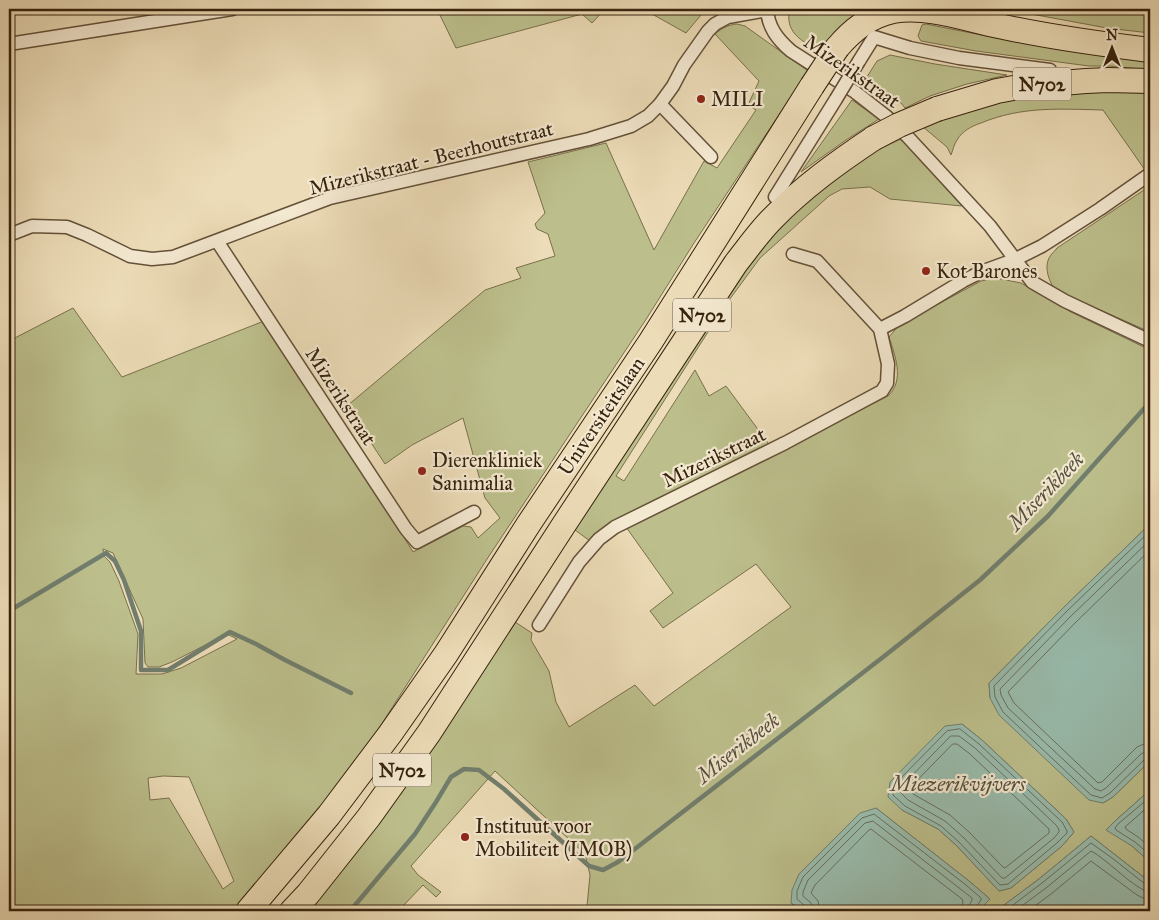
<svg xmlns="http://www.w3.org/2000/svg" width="1159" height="920" font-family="'IM FELL Great Primer',serif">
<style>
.green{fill:#bcbf8c;stroke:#79704c;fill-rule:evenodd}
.water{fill:#99bcad;stroke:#717e6d}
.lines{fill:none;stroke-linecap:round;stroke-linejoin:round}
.shore{stroke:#686f5d;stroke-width:1}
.stream{stroke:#717e6d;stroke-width:4.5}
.street-casing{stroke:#645038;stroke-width:15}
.highway-casing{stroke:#36220d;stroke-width:26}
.street{stroke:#f3e8d0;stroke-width:12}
.highway{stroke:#ecdcb7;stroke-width:24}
.street-bridge-casing{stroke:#645038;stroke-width:15;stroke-linecap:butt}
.highway-bridge-casing{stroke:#36220d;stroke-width:26;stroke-linecap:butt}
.street-bridge{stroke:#f3e8d0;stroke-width:12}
.highway-bridge{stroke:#ecdcb7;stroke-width:24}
.poi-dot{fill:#8f2418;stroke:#f3e8d0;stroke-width:2}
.labels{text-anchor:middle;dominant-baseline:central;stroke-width:4.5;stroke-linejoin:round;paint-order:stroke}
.shield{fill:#f3e8d0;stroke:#6f5d48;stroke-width:1}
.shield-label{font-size:19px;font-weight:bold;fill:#36220d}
.street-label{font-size:20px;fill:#36220d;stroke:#f3e8d0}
.poi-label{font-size:20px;fill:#36220d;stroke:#f3e8d0;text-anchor:start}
.water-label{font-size:21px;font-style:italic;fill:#54503d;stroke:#f3e8d0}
</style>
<rect width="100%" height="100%" fill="#ecdcb7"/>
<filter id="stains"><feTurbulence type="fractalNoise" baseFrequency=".004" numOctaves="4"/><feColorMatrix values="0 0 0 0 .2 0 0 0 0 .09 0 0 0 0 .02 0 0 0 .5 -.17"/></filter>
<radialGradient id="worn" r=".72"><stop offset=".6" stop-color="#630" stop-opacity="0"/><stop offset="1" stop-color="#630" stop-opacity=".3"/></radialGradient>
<g class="green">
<path d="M437,9H605L592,23L582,14L456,48Z"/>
<path d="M643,9H706L686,33Z"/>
<path d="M790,9H873L842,28L827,40L820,50C801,42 784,31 790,9Z"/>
<path d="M1004,9H1150V33L1107,28Z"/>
<path d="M737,24L745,26L808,71L694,243L645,321L489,556L381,725L327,800L251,894L235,911H9V341L73,308L122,377L264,321L369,481L413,552L463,526L471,527L478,538L500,518L485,498L463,418L412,445L385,464L347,406L485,290L521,278L516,268L555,256L548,234L537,229L535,224L545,213L528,162L606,143L654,250L704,161L717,168L756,110L748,105L759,81L715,34C722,28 728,25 737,24ZM103,549L113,553L143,619L145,663L148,667H159L172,662L227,634L237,639L181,668L162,674H136L138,634L119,581L110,562L104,556ZM163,776L189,777L234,881L223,889L169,798L150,800L148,778Z"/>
<path d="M926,24L1012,41L1072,50L1150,60V70L1108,66H1089L976,51L921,41L918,36L922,25Z"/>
<path d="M890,55L935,64L1007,75L967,84L930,96L905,108L901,103L865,80L877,61Z"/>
<path d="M1101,92L1150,93V164L1145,170L1103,110C1060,109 1022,106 981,123C972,126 962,131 957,140C954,144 953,150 951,155L947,147L923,127C952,116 982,106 1012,99C1041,93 1072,93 1101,92Z"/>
<path d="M852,100L879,119L846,140L801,172Z"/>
<path d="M901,139L962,206L890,199L870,187L842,189L829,196L760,258L724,307L616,476L624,481L695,370L709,396L726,386L771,447L762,459L888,396C905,380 895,356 889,337L899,325L981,281L996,278L1021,283L1071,312L1150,350V524L1062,609L989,683L990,698L1103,803L1113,797L1150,761V790L1115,821L1132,846L1150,862V882L1091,836L1039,879L996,911H978L990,899L969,881L876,808L791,903L804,911H593L587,906L590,875L585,854L495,771L411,866L418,875L441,892L436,897L423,885L401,908L404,911H309C385,820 448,720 515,622L532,633L531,640L549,671L556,702L569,727L635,685L654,706L791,607L756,564L663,628L650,611L673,593L626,527L590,541L575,530L610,473L765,237L820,186L867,155ZM962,724L982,740L1066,819L1074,832L1062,846L1011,888L999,891L956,845L938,829L902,810Z"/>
<path d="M1150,186V332L1055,290C1049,281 1044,268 1049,258C1051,254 1055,251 1057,248Z"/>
</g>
<g class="water">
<path d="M1150,524V761L1113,797L1103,803L1089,800L999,715L990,698L989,683L1062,609Z"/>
<path d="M962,724L982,740L1066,819L1074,832L1062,846L1011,888L999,891L956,845L938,829L902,810L888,797L890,782L945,726Z"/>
<path d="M1150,790V862L1132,846L1106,830L1115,821Z"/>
<path d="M876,808L969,881L990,899L978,911H804L791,903L792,890L799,874L860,813Z"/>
<path d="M1091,836L1150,882V911H996L1039,879Z"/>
</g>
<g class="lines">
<g class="shore">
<path d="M1150,531L1066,612L994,686L995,697L1003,712L1091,795L1102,798L1110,793L1145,759L1150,757"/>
<path d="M1150,540L1070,617L1000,689L1001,695L1008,708L1095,789L1101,791L1106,788L1141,754L1145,752L1150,751"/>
<path d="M1150,550L1076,622L1008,692L1014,703L1098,783L1102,782L1137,747L1144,744L1150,743"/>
<path d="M960,729L979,744L1062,822L1067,831V833L1058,842L1008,884L1000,885L959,842L941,826L905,806L893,795L895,784L947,731Z"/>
<path d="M951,736H959L975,748L1057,826L1059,830V832L1054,838L1005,878H1002L963,837L945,821L908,800L900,792L901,787Z"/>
<path d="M953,744H957L970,754L1049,829V833L1005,868L1003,867L969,832L950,815L913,794L910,791V788Z"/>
<path d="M1150,797L1118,824L1115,828L1116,830L1135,842L1150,855"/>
<path d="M1150,805L1125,827L1126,829L1138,837L1150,847"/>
<path d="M806,911L805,906L797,899V891L803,877L862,818L874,814L966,885L981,898V900L976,907L975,911"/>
<path d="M812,911L811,903L803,896V892L808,880L865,823L873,821L972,898V900L969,906V911"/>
<path d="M820,911L818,901L811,893L815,885L869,830L871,829L962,899L963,902L961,911"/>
<path d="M1005,911L1042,883L1091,843L1112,858L1145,884L1150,885"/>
<path d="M1015,911L1046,888L1091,851C1107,859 1136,891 1150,892"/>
<path d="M1028,911L1051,894L1091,861L1137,895L1143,898L1150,899"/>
</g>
<g class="stream">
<path d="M9,611L106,553L115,561L124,580L141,631V670H168L230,632L256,644L285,660L351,693"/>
<path d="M350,911L415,834L436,802L451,777L464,769L479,770L504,789L589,866L603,870L618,862L887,654L980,580L1048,516L1150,402"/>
</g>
<defs>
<g id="street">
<path d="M767,9C768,27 777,39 791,51L855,92L887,117L907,136L990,226L1032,282L1065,301L1150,341"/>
<path d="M9,44L232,9"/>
<path d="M859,61L874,37L910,48L959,58L1050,70"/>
<path d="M660,104L711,157"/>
<path d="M775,197L836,99"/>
<path d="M9,235L32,226L67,227L87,235L130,256L152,259L173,257L330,198L589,139L631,126L648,116L660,104L673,86L684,65L708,31L715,24L728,17L767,10"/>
<path d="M217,241L406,529L417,542L474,512"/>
<path d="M880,329L905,316L963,281L981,272L1014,260L1042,246L1100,209L1150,174"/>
<path d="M539,625L579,562L599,539L615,527L785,443L882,391L887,383L888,364L880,329L817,261L793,254"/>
</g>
<g id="highway">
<path d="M837,48C852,30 869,16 893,11C928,5 965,19 999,26C1049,37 1100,44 1150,50"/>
<path d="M937,109L997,91L1024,86L1086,81L1108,80L1150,81"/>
<path d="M248,911L329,815L390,734L446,654L528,525L651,341L812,86"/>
<path d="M292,911L308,894L369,817L429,733L565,523L736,263C748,248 759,232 772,219C803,187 838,162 874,138"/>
</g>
</defs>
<use href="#street" class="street-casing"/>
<use href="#highway" class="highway-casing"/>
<use href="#street" class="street"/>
<use href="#highway" class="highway"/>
<defs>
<path id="street-bridge" d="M836,99L859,61"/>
<g id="highway-bridge">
<path d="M812,86L837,48"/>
<path d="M874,138L899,125L937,109"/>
</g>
</defs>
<use href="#street-bridge" class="street-bridge-casing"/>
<use href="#highway-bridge" class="highway-bridge-casing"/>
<use href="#street-bridge" class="street-bridge"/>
<use href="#highway-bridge" class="highway-bridge"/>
</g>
<g class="poi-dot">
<circle cx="701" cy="99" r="5"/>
<circle cx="926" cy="271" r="5"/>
<circle cx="422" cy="471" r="5"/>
<circle cx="465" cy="837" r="5"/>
</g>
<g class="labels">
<g class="shield">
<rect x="1013" y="67.5" width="58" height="33" rx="4"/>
<rect x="673" y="298.5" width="58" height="33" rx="4"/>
<rect x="373" y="753.5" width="58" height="33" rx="4"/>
</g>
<g class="shield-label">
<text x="1042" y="84">N702</text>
<text x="702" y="315">N702</text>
<text x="402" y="770">N702</text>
</g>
<g class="street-label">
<text transform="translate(852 71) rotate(35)">Mizerikstraat</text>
<text transform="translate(431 158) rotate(-14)">Mizerikstraat - Beerhoutstraat</text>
<text transform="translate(341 396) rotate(57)">Mizerikstraat</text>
<text transform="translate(601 416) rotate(-56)">Universiteitslaan</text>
<text transform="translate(714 457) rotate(-26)">Mizerikstraat</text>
</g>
<g class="poi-label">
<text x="711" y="99">MILI</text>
<text x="936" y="271">Kot Barones</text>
<text x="432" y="460">Dierenkliniek<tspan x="432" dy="23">Sanimalia</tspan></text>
<text x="475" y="826">Instituut voor<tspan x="475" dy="23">Mobiliteit (IMOB)</tspan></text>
</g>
<g class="water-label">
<text transform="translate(1046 491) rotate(-46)">Miserikbeek</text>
<text transform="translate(738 748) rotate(-38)">Miserikbeek</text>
<text x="958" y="784">Miezerikvijvers</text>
</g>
</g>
<rect width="1159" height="920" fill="none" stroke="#ecdcb7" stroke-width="30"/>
<rect x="10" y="10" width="1139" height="900" fill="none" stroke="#36220d" stroke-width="2.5"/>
<rect x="15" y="15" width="1129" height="890" fill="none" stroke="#36220d"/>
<g transform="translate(1112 48)" stroke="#f3e8d0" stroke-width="4" paint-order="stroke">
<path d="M0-4L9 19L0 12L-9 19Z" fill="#36220d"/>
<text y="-8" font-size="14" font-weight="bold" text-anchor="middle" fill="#36220d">N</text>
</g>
<rect width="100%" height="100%" filter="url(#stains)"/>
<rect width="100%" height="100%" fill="url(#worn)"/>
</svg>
